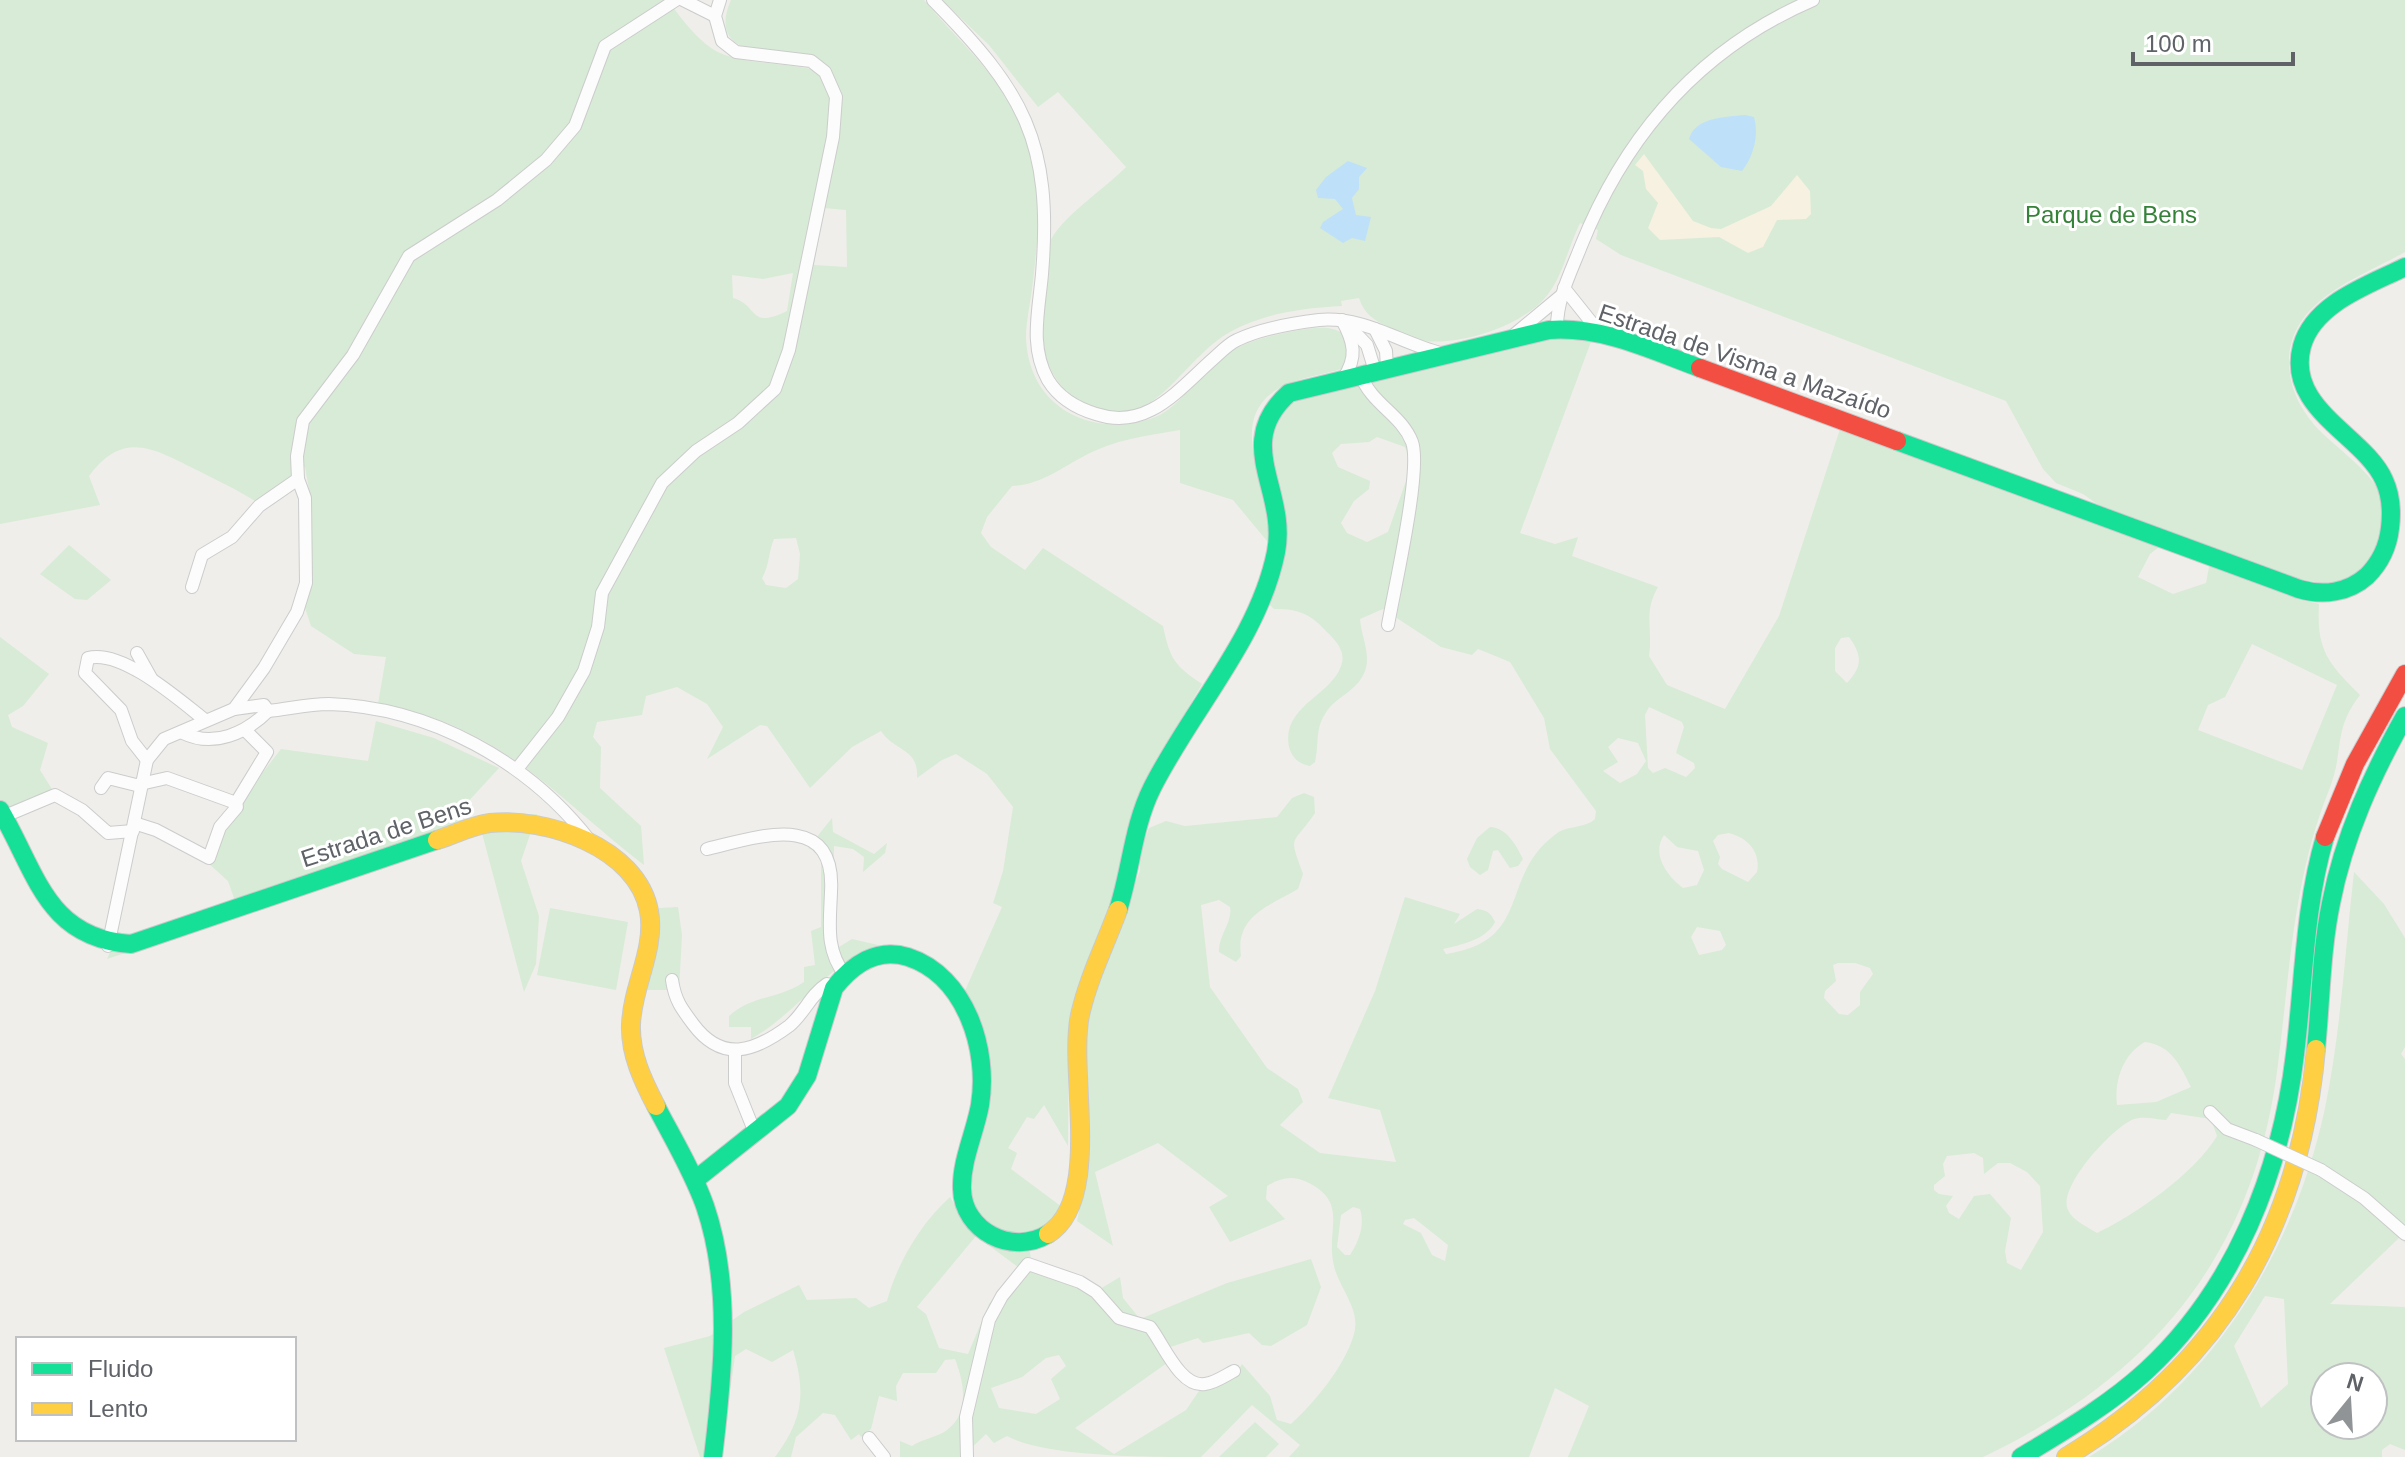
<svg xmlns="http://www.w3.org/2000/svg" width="2405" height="1457" font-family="Helvetica,sans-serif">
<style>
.green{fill:#d8ebd6;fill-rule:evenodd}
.sand{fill:#f6f1e1}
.water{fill:#bfe0f9}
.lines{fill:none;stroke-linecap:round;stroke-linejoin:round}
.street-casing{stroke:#cbcccc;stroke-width:14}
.fast-casing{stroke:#cacacb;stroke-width:20}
.slow-casing{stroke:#cacacb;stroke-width:20}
.jam-casing{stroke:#cacacb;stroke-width:20}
.street{stroke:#fdfcfc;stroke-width:12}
.fast{stroke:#16e098;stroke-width:18}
.slow{stroke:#ffcf43;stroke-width:18}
.jam{stroke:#f24e42;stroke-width:18}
.street-bridge-casing{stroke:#cbcccc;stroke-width:14;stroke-linecap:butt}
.street-bridge{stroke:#fdfcfc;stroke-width:12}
.labels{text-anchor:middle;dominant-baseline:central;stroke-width:6;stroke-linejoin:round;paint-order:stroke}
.park-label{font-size:24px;fill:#348238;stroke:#fff}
.street-label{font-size:24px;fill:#5f6368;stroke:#fff}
</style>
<rect width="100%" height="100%" fill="#efeeea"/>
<g class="green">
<path d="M0,0H668C679,16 698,41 716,51C744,66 789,61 821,72L814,55C777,52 705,60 731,0H924C967,52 1021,92 1034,163C1042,204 1037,248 1032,289C1030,305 1026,322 1026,337C1028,406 1089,438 1150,419C1178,410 1190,384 1212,365C1236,343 1263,337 1294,331C1314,328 1329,324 1346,335L1348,352L1344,368C1324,375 1298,377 1279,388C1220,424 1277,489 1267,541L1233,500L1180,483V430C1152,435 1125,438 1099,449C1069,461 1045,485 1012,486L987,517L981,533L991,547L1025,570L1043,548L1163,626C1170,659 1174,665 1202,684L1142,787L1130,821L1116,887L1069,1023L1068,1146L1044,1105L1034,1119L1027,1117L1008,1148L1017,1153L1011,1169L1062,1207C1054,1218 1044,1231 1029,1234C1006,1239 976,1223 970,1201C967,1187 972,1166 975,1152C987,1099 1003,1039 964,993L1002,907L993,903L1003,871L1013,807L987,774L956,754L942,760L917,778C919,748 895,752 881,731L852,747L810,788L767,726L760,725L707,759L723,727L707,704L677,687L646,696L642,715L597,722L593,737L601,747L600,788L641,826L644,865C552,794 501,725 378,704L386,657L354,654L311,626L305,608L311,570L308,523L312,506L305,467L255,501C236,489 218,481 199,471C157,451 125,427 89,476L100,505L0,524ZM824,208L846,210L847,267L814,265ZM793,273L787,311C748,330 759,305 733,298L732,275L763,279ZM796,538L800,554L798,579L786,588L766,585L762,578C770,564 768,553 774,539Z"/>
<path d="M942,0H2405V252C2359,278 2288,300 2289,364C2290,390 2301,410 2318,429C2339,450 2373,473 2385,501C2391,517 2388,533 2380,547C2357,584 2341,588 2298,579L2097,504L2083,494L2056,483L2043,469L2006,401L1621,255L1596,239L1598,230L1580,223C1567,249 1561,286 1538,305C1509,330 1454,347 1416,340C1407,338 1397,332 1388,327C1374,320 1364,314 1359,298L1341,301L1342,306C1304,308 1264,313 1230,332C1177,361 1145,455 1070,394C1049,377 1041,349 1042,323C1043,302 1043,263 1049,244C1059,218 1106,188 1126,167L1058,92L1038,107L989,45Z"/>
<path d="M1546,336L1592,339L1520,533L1555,544L1578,537L1572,556L1658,587C1643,613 1653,627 1649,656L1667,685L1725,709L1779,616L1841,426L2164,543L2150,554L2138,577L2173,594L2206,583L2209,567L2217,563L2293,597L2319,604C2316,651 2329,664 2360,695C2332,731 2345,750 2329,790C2293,879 2290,971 2278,1064C2255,1254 2153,1376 1983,1457H1568L1589,1406L1555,1388L1529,1457H1289L1300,1445L1252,1405L1201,1457C1150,1457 1045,1457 1007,1436L994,1443L986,1434L962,1457H900V1441L912,1446C922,1439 938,1437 947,1430C970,1413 964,1382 955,1359L945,1360L936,1373H903L896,1386L897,1401L879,1396L871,1429L861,1437L859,1434L851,1440L835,1415L823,1413L796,1437L791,1457H775C803,1420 806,1393 793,1350L772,1362L746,1349L735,1356L721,1457H700L664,1348L710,1336L744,1312L799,1285L807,1300L856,1298L869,1308L887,1301C897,1263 921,1223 950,1197C973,1235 985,1248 1030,1252L1031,1261L1100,1289L1120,1277L1123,1298L1140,1319L1227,1283L1311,1259L1321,1287L1307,1325L1271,1346L1262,1345L1249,1333L1203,1343L1198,1338L1161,1350L1167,1363L1075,1428L1114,1454L1186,1410L1201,1388L1236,1374L1242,1364L1270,1396L1277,1420L1291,1424C1315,1402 1345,1366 1354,1334C1361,1309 1340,1290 1334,1266C1325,1229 1350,1203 1307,1182C1292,1175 1280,1178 1267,1186L1266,1199L1285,1219L1230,1242L1209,1207L1228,1196L1158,1143L1095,1172L1113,1246L1077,1221L1082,1197L1084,1032L1090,996L1140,871L1139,853L1149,828L1166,821L1185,826L1277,817L1292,798L1304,793L1314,797L1315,813C1292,847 1288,833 1303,874L1298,889C1269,906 1235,916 1241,956L1236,962L1219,952C1218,936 1233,922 1230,907L1219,900L1201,905L1210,987L1267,1068L1298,1089L1303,1102L1280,1125L1320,1153L1396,1162L1380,1110L1328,1098L1375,991L1405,897L1460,914L1454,924L1477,909C1487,910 1491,913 1495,922C1486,940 1460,945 1443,949L1446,954C1534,941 1498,876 1556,834C1567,825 1584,829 1595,819L1596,811L1550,749L1544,718L1510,662L1478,649L1472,655L1441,647L1383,609L1360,619C1361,635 1370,652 1366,668C1359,692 1336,695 1325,714C1315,729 1319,746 1315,762L1310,766C1299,764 1292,758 1289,747C1281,706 1331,696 1341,666C1347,650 1334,639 1324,629C1310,613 1294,608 1274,609L1267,602L1276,576L1266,446L1269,424L1290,399ZM1377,437L1405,447L1409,459L1407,478L1388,532L1367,542L1347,533L1341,523L1354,501L1369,489L1370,481L1338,467L1332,453L1341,444L1369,442ZM1849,637C1862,655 1863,666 1847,683L1835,671V648L1841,638ZM2252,644L2337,685L2302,770L2198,730L2208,705L2225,697ZM1649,707L1682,722L1684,727L1676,753L1694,763L1695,768L1686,777L1665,768L1653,773L1648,768L1645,715ZM1618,738L1638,743L1646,761L1637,774L1620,783L1603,771L1618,762L1608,747ZM1729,833C1748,838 1761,852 1757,872L1748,882L1722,869L1718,864L1720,857L1713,841L1718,835ZM1664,835L1677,847L1698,851L1704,870L1697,885L1683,888C1667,876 1651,854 1664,835ZM1697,927L1720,931L1726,945L1722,950L1699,955L1691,937ZM1838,963H1855L1870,968L1873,974L1860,992V1005L1848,1015L1839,1014L1824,998L1825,991L1836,981L1833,965ZM2145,1042C2171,1045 2180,1065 2191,1087L2156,1102L2117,1105C2114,1081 2123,1054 2145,1042ZM2171,1113L2211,1119L2217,1136C2195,1173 2135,1215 2097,1233C2088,1227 2073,1221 2068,1210C2057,1187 2114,1126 2134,1119C2144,1116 2156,1119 2166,1120ZM1974,1153L1983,1158L1984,1174L1998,1163H2010L2027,1172L2040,1186L2043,1232L2021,1270L2007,1263L2005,1251L2011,1218L1990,1194L1974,1196L1959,1219L1949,1213L1946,1206L1953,1196L1939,1194L1934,1190V1185L1945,1176L1943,1164L1947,1156ZM1353,1207L1360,1209C1365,1225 1359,1241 1350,1255H1345L1337,1247L1341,1215ZM1414,1218L1448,1245L1445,1261L1432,1255L1421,1233L1403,1224L1405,1220ZM976,1236L1018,1267L989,1304L968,1354L939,1348L926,1314L917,1307ZM1059,1355L1066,1366L1051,1379L1060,1399L1036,1414L999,1408L991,1388L1022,1377L1046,1358Z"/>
<path d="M69,545L111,580L87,600L75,599L40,574Z"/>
<path d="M0,637L49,674L23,706L8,715L12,727L48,743L40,770L53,791L0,811Z"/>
<path d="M376,721L434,738L499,768L455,816L461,820L485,814H537L521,861L539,916L536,964L524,992L482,833L107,959L116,939L235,901L228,881L208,863L246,794L281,749L368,761Z"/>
<path d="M832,818L833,832L874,854L887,843L885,853L863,872L864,857L853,849L834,846L833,944L839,947L852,939L878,945C828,964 797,1013 751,1039V1027H729V1016C754,994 777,1000 804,982V967L815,965L811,931L821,927V854L808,848Z"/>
<path d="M1490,827C1507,828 1516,845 1523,859L1518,866L1510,868L1498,850L1493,851L1488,870L1480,875L1470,867L1467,859L1477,838Z"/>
<path d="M2354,872L2384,904L2405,938V1047L2401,1054L2405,1059V1243L2400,1237L2330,1304L2405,1307V1450L2390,1444L2382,1450V1457H2089C2215,1381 2295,1249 2325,1108C2341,1031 2345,950 2354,872ZM2265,1296L2284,1299L2288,1384L2261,1408L2234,1346ZM2325,1377H2373V1425H2325Z"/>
<path d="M678,907L682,935L679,990H644L657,936L659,908Z"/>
<path d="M550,908L628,922L616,990L537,975Z"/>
<path d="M1255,1422L1279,1444L1266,1457H1219Z"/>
</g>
<path class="sand" d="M1644,154L1693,221L1711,228L1721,229L1771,206L1797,175L1810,191L1811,214L1806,219L1777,220L1763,247L1748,253L1719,237L1660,240L1648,228L1658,203L1646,189L1643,171L1635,165Z"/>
<g class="water">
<path d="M1745,115L1754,117C1759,135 1754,156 1742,171L1721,167L1689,139C1695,117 1726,117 1745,115Z"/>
<path d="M1348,161L1367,168L1359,177V189L1352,198L1356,215L1371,217L1365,241L1352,238L1343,243L1320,228L1323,222L1343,209L1335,199L1318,198L1316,190L1326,177Z"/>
</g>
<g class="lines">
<defs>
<g id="street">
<path d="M683,0L715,16"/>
<path d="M933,0C1023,91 1053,141 1042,274C1039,310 1029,346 1048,380C1059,398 1076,408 1096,414C1147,431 1178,390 1213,359C1220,353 1228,344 1237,340C1260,329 1294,323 1319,320C1363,316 1399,342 1440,353"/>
<path d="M1564,288L1596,328L1604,331"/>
<path d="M1342,320C1354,342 1358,357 1343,379"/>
<path d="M1345,322L1367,345L1375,371"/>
<path d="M1557,327C1557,298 1571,272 1581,246C1626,134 1701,48 1813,0"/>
<path d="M1375,329L1386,351L1387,368"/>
<path d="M1515,334L1562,295"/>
<path d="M1360,374C1372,405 1401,414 1412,442C1422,470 1394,590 1388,625"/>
<path d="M192,587L202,555L232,537L259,506L298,479"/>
<path d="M137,653L151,678"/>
<path d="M234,709L264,705L268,711C288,709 308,704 329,704C430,707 529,762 590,841"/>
<path d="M183,733C214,748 246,733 268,711"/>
<path d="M147,760L132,741L121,710L85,673L88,658C122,649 178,699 205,720"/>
<path d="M517,769L558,717L584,671L598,627L602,593L662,483L696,451L738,423L775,389L789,350L833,137L836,97L825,72L811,61L736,52L722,41L715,16L720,0"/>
<path d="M101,788L108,778L136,785L167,778L236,803L267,752L245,730"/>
<path d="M5,816L55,795L82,810L108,833L133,831"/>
<path d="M134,823L156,830L209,858L220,827L237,807L236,803"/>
<path d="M707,849C760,836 836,810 831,892C830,923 825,949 845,975"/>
<path d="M108,946L147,760L164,739L234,709L264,668L297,612L306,583L305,498L298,479L297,456L303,421L353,355L409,256L497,200L546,160L575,126L605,46L676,0"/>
<path d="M672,980C675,1000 681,1008 693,1024C722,1063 754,1052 789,1026C804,1014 810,995 827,984L834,988"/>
<path d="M735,1051V1083L755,1133"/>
<path d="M2210,1112L2227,1129L2256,1140"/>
<path d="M2321,1170L2364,1198L2405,1234"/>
<path d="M869,1438L884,1457"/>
<path d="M967,1457L966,1417L989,1320L1002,1296L1028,1264L1080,1282L1096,1292L1119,1318L1150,1327C1163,1343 1180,1388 1205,1384C1215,1383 1226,1375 1234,1371"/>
</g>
<g id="fast">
<path d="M1897,441L2299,589C2323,596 2348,593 2367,576C2380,563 2388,546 2390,528C2392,512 2391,495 2384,480C2364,435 2285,409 2302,346C2314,303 2369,285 2405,267"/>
<path d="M0,810C37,873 46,938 131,944L437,840"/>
<path d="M1118,910C1131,870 1133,826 1152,788C1191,710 1259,638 1276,552C1288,490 1232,444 1289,393L1549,330C1602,326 1651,350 1700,368"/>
<path d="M2316,1049C2321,1000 2321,951 2331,903C2344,836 2372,775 2405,716"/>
<path d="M656,1106C673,1139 692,1170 705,1206C732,1285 723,1375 713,1457"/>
<path d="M695,1180L788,1106L807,1076L834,988C852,965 877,947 908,957C966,976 989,1050 980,1105C975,1133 961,1161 962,1189C963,1231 1012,1256 1048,1234"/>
<path d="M2021,1457C2064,1431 2109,1405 2146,1371C2235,1289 2281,1172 2295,1054C2304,981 2304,908 2325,837"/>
</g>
<g id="slow">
<path d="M437,840C454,835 472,825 490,823C546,817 637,847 649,911C656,950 632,986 631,1025C630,1054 643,1081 656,1106"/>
<path d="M1048,1234C1103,1200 1068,1072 1080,1015C1088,979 1105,945 1118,910"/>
<path d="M2066,1457C2221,1364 2300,1228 2316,1049"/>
</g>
<g id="jam">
<path d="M1700,368L1897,441"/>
<path d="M2325,837L2355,764L2405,674"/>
</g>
</defs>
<use href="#street" class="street-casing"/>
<use href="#fast" class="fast-casing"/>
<use href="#slow" class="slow-casing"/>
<use href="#jam" class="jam-casing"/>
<use href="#street" class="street"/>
<use href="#fast" class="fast"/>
<use href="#slow" class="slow"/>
<use href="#jam" class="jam"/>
<defs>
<path id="street-bridge" d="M2256,1140L2321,1170"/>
</defs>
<use href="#street-bridge" class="street-bridge-casing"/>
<use href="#street-bridge" class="street-bridge"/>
</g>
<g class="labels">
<g class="park-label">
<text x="2111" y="214">Parque de Bens</text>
</g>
<g class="street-label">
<text transform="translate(1745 361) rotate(19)">Estrada de Visma a Mazaído</text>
<text transform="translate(386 832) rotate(-18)">Estrada de Bens</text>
</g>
</g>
<rect x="16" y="1337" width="280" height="104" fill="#ffffff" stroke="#bfc1c3" stroke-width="2"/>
<rect x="32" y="1363" width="40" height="12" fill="#16e098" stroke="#bfc1c3" stroke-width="2"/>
<text x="88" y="1377" font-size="24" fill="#5f6368">Fluido</text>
<rect x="32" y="1403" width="40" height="12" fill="#ffcf43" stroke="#bfc1c3" stroke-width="2"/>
<text x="88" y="1417" font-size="24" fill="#5f6368">Lento</text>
<g transform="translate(2349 1401) rotate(18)"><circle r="38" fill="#ffffff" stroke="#bfc1c3" stroke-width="2"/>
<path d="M0-6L14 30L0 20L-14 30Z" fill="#919496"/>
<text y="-12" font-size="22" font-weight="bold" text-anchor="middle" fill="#5f6368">N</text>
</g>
<path d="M2133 52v12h160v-12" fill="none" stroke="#5f6368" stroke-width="4"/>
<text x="2145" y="52" font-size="24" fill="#5f6368" stroke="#ffffff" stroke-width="6" paint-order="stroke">100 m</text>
</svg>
